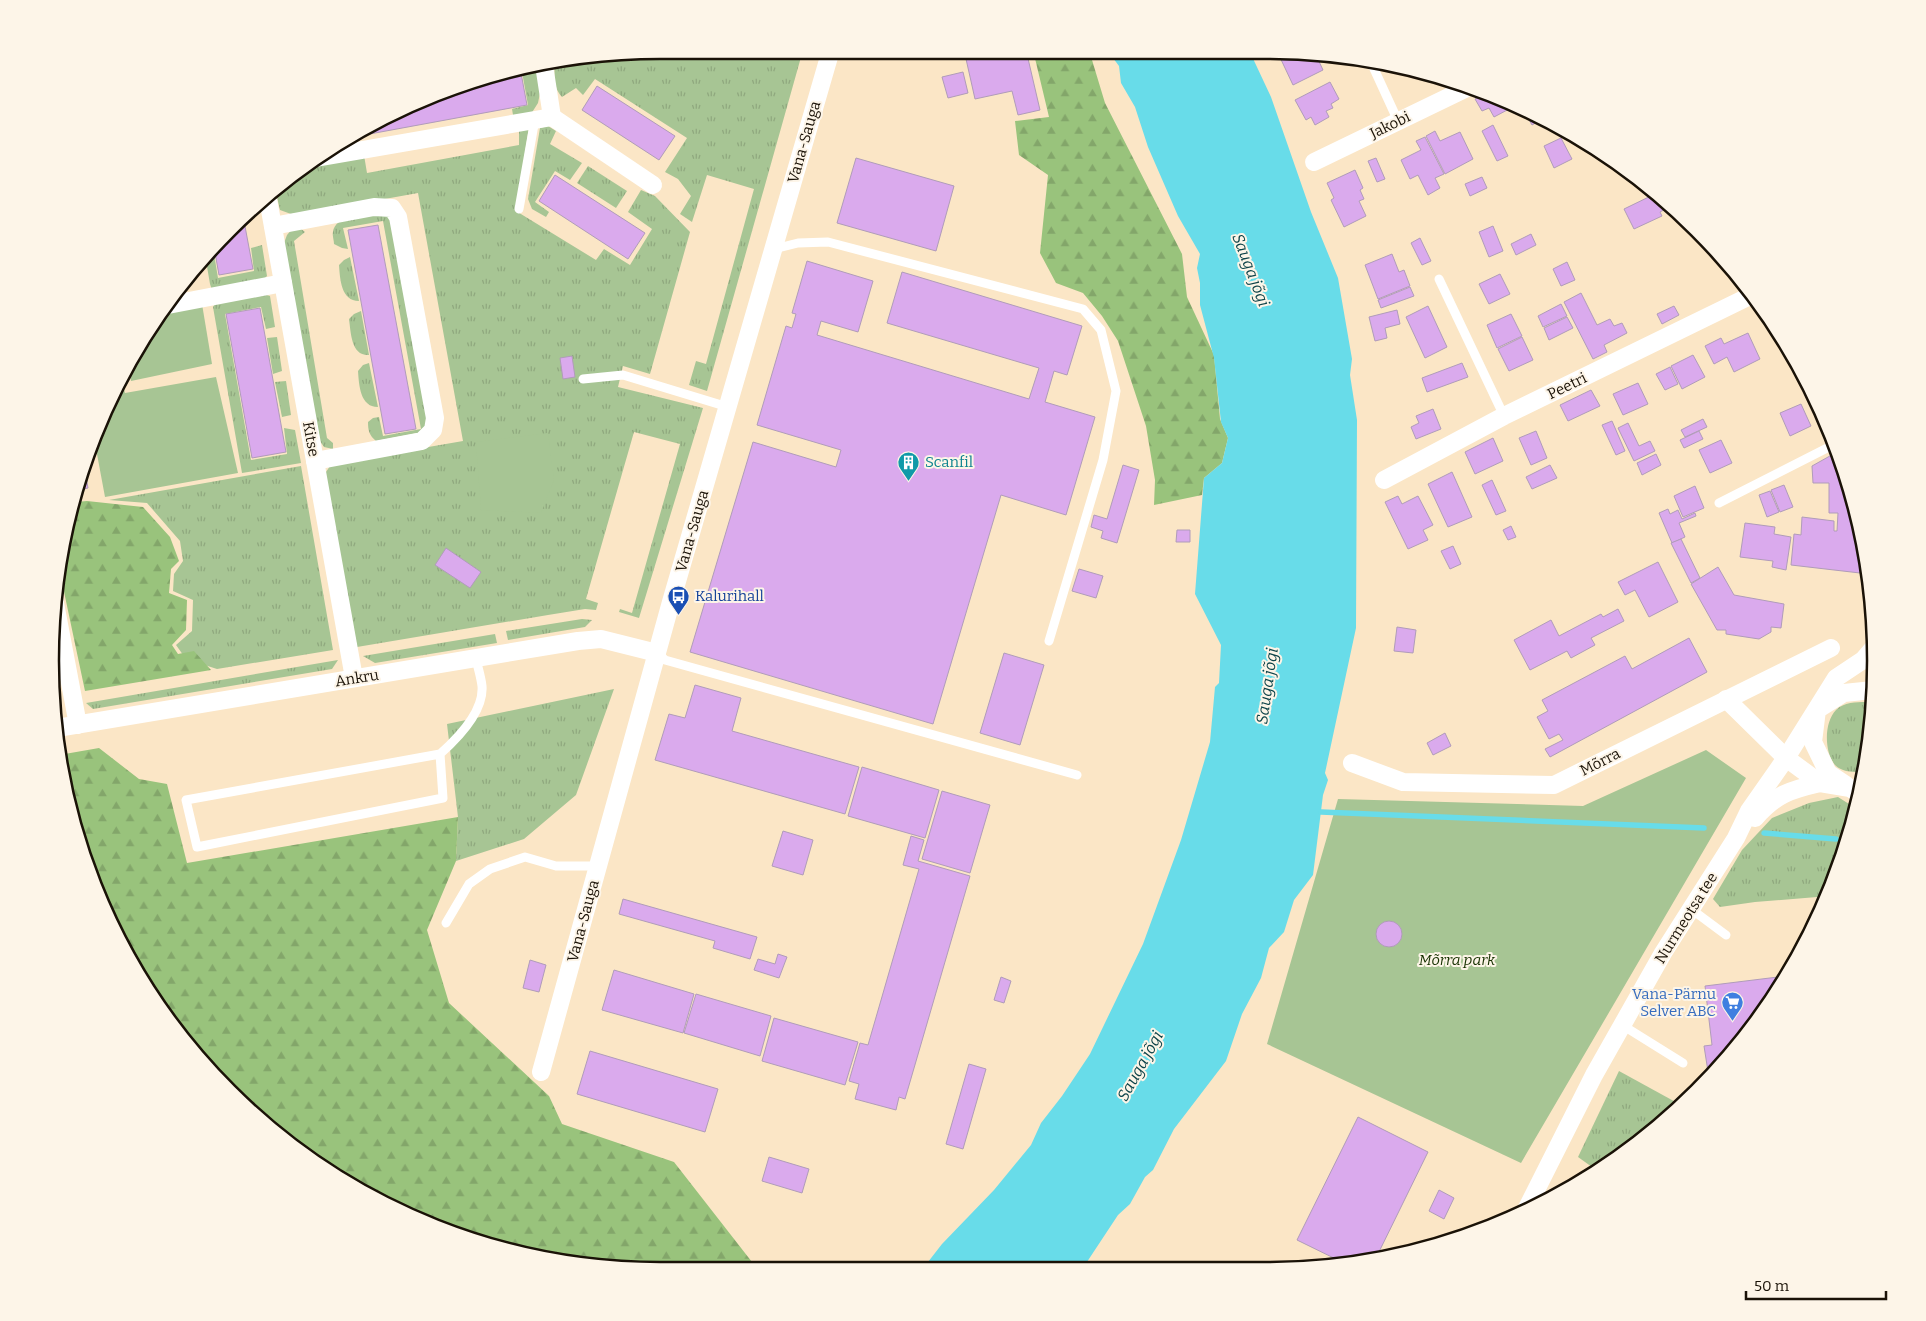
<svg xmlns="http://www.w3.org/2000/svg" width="1926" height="1321" font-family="Bitter,serif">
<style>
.grass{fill:url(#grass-tufts)}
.forest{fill:url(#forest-firs)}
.green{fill:#a7c594}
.water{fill:#68dce9}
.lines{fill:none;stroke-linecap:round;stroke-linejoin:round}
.stream{stroke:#68dce9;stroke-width:5.5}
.building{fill:#daaaed;stroke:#b09cb9}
.lane{stroke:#fff;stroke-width:9}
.street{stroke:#fff;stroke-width:18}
.labels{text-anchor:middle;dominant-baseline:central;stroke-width:4;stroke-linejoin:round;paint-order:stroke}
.street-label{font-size:15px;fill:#1a1207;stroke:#fdf5e8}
.culture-label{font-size:15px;fill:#0d838f;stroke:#fdf5e8;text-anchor:start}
.transit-label{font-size:15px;fill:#164399;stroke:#fdf5e8;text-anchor:start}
.park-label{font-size:15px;font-style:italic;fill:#173100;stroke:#fdf5e8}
.shop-label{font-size:15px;fill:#366cbe;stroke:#fdf5e8;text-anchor:end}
.water-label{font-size:16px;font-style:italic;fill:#0d4349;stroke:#fdf5e8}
.rim{fill:none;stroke:#1a1207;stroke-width:2.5}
</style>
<defs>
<pattern id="grass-tufts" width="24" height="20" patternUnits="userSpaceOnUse" patternTransform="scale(1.25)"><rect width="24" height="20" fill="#a7c594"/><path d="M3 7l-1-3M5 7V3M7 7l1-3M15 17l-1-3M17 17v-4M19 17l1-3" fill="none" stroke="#8fa87e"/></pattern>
<pattern id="forest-firs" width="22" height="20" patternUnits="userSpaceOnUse" patternTransform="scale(1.25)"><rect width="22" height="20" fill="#99c37c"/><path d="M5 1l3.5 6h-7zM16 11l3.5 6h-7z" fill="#83a66a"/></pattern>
</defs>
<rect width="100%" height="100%" fill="#fbe6c6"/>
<g class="grass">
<path d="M660,50H803L707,391L689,385L696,361L706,364L754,189L707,175L692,222L680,214L691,196L678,179L665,172L687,138L595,79L583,95L576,88L562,97C553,87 554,77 555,64Z"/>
<path d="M536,66L542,83L538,103L531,114L513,115L512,109L528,105L522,72L505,74L504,71Z"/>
<path d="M548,126L556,131L550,144L582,163L570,180L555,171L535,202L549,212L546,217L532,209L528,199L540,128Z"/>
<path d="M529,127L516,211L596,260L604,249L630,265L652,229L628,212L641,190L655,196L690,232L650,374L623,366L618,387L703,408L639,618L619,612L620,609L632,613L680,444L634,432L586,599L598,603L596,610L585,609L548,615L357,647L326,478V472L330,466L342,462L463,441L418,193L318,211L291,214L280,210L276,193L310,163L364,155L367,173L519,145V130Z"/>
<path d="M588,166L627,191L616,208L577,183Z"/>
<path d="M378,212L391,217L430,425L428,431L376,441C369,435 368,430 368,422L373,418L379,417L383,436L421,429L383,221L343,228L348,249L342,248L334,244C334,240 332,235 333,232C335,215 365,215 378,212Z"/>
<path d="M293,228H300L305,232L294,241L327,438L333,443V449L324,447L320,441L284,243L287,235Z"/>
<path d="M262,245L267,276L262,281L212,290L210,284L205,255L213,248L218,278L254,271L251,248Z"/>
<path d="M350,257L359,301C341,301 340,279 339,265L344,260Z"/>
<path d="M263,294L270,296L275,327L266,329L261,307L225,314L251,460L287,454L284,428L295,430L301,463L242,473L213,307L217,301Z"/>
<path d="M361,311L369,355C351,356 351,333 349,319L354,314Z"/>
<path d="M277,337L282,371L273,374L267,338Z"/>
<path d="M369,363L378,407C360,407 359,385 358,371L363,365Z"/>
<path d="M286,381L291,415L282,417L275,382Z"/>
<path d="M301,466L333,650L217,669L186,659L176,645L192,631L193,600L173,591L174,574L183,561L180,541L147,503L109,500Z"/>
<path d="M582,619L592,620L585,627L508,640L506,631Z"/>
<path d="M495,634L497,643L375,663L363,656Z"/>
<path d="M338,660L332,669L93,709L86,703Z"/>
<path d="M614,689L576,795L524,839L456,861L458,817L447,724Z"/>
<path d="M1866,702L1872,705L1865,772C1855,772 1843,773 1835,765C1824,752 1824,722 1836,710C1844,702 1856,702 1866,702Z"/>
<path d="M1838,797L1849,804L1848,832L1829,896L1755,902L1720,907L1713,899L1742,850L1772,818L1809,803Z"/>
<path d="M1619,1071L1681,1105L1599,1172L1578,1157Z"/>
</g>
<g class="forest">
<path d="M1033,50H1089L1105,103L1182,254L1187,297L1214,355L1220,419L1228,438L1222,463L1204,478L1202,495L1154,505L1155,480L1146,426L1118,341L1102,316L1083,293L1056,283L1040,253L1048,175L1019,155L1015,121L1049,117Z"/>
<path d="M87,501L143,507L170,537L179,561L171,569L169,593L187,600L186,630L172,645L178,654L194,651L211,670L85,691L59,568L76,502Z"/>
<path d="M99,748L139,779L167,784L187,863L458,817L456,861L427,930L449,1003L549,1096L562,1124L674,1162L759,1271H660L541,1259L427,1224L321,1168L229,1092L153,1000L113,931L62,779L59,755Z"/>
</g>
<g class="green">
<path d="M202,304L212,364L131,381L128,364L132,355L163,312Z"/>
<path d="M121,377L125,393L216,377L238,473L105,497L94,438L97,427Z"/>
<path d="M548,433L554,480L541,513L481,510L476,442Z"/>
<path d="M1706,750L1746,778L1521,1163L1267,1044L1338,799L1583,806Z"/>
</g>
<path class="water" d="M1107,50H1249L1271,97L1311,212L1338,278L1352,359L1350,375L1357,420L1356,628L1325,773L1328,780L1323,795L1313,875L1294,900L1284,932L1269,948L1261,978L1242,1014L1226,1061L1174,1129L1153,1170L1145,1177L1130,1204L1118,1215L1081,1271H921L942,1244L994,1190L1031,1145L1041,1123L1062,1096L1090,1054L1143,944L1181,840L1210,742L1215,687L1219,683L1221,645L1195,594L1204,478L1222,463L1228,438L1221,422L1214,358L1200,305V283L1197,268L1200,254L1178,216L1148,147L1135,107L1121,83L1119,66Z"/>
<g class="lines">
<g class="stream">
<path d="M1321,812L1704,828"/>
<path d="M1764,833L1836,839"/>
</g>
</g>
<g class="building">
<path d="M964,50H1026L1040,110L1018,115L1012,91L975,99Z"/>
<path d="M1277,51L1316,55L1323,70L1293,85Z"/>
<path d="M963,72L968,93L948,98L942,77Z"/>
<path d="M521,73L527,105L348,138L427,97L464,84Z"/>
<path d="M1330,82L1339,99L1331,104L1333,108L1326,111L1329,117L1315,125L1311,117L1306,120L1295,100Z"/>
<path d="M597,86L675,136L659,160L582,110Z"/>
<path d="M1482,95L1508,104L1511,108L1494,117L1489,108L1482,111L1475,99Z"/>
<path d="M1523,109L1536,113L1544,118L1532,125Z"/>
<path d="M1493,125L1508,156L1497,161L1482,131Z"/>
<path d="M1435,131L1440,141L1460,132L1473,159L1445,174L1426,136Z"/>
<path d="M1425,137L1444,174L1435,178L1440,188L1428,195L1418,175L1410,179L1401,160L1421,150L1416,141Z"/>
<path d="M1561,138L1572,159L1554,168L1544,146Z"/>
<path d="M856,158L954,186L936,251L837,223Z"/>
<path d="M1376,158L1385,179L1377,182L1368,161Z"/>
<path d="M1355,170L1363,188L1360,190L1364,199L1359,201L1366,216L1344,227L1331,200L1334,198L1327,183Z"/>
<path d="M555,175L645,233L628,259L539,201Z"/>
<path d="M1482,177L1487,188L1470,196L1465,184Z"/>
<path d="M1657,193L1671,206L1660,212L1662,216L1634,229L1624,209Z"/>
<path d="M244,221L253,269L219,275L214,247Z"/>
<path d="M378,225L416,429L385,434L348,230Z"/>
<path d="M1493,226L1503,251L1489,257L1479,232Z"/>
<path d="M1531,234L1536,245L1516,255L1511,244Z"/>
<path d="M1420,238L1431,261L1422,265L1411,243Z"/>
<path d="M1392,254L1399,272L1404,270L1410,286L1378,299L1365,265Z"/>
<path d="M807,261L873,281L858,332L821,321L817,335L1029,399L1039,368L887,323L902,272L1082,326L1067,375L1054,371L1045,402L1095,417L1066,515L1001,495L933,724L690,652L753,442L836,467L841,450L757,425L786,326L792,328L796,314L792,313Z"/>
<path d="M1567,262L1575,280L1561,286L1553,269Z"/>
<path d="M1500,274L1510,294L1489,304L1479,284Z"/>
<path d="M1410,287L1414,296L1381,308L1378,300Z"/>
<path d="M1581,293L1597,325L1610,319L1614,326L1622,323L1627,333L1604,345L1607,352L1593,359L1564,302Z"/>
<path d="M1561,304L1567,316L1543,327L1538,316Z"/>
<path d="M1428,306L1447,347L1425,358L1406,317Z"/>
<path d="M1674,306L1679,315L1662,324L1657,314Z"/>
<path d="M260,308L286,452L252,458L226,314Z"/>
<path d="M1397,310L1400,324L1385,328L1387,338L1375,341L1369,317Z"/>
<path d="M1511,314L1522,336L1497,348L1487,325Z"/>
<path d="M1567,317L1573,328L1549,340L1544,328Z"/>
<path d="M1748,333L1760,359L1734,372L1727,357L1714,364L1705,346L1721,338L1724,344Z"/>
<path d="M1522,337L1533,360L1509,371L1498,349Z"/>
<path d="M1693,355L1705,377L1682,389L1671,366Z"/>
<path d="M572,356L575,377L563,379L560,358Z"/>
<path d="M1462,363L1468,377L1427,392L1422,378Z"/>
<path d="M1670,367L1678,384L1665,390L1656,374Z"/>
<path d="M1638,383L1648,404L1623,415L1613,394Z"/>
<path d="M1591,390L1600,406L1568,421L1560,405Z"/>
<path d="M1801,404L1811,426L1790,436L1780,413Z"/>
<path d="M1433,409L1441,429L1416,439L1411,427L1419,423L1416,416Z"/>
<path d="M1703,419L1707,427L1685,437L1681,430Z"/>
<path d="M1612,421L1625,451L1616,455L1602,425Z"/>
<path d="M1628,423L1639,446L1650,441L1655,451L1634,461L1618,428Z"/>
<path d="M1536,431L1547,458L1531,465L1519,438Z"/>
<path d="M1699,431L1703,439L1684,448L1680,440Z"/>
<path d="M1493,438L1503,461L1475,474L1465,452Z"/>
<path d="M1721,440L1732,463L1710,473L1699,450Z"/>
<path d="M1837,452L1861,532L1860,573L1791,565L1794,534L1801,535L1802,517L1834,521V531H1837L1838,513H1829V483H1813L1812,466Z"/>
<path d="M1656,454L1661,465L1642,475L1637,463Z"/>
<path d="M1123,465L1139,470L1117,543L1101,538L1103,531L1091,527L1094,515L1107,519Z"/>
<path d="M1550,465L1557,478L1532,489L1526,477Z"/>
<path d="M85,471L88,488L80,490Z"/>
<path d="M1452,472L1472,517L1448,527L1428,484Z"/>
<path d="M1492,480L1506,511L1496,515L1482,485Z"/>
<path d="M1784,485L1793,507L1780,512L1771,490Z"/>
<path d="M1695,486L1704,508L1683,517L1674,496Z"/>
<path d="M1770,491L1779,512L1767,517L1759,495Z"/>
<path d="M1398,496L1402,504L1418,496L1433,525L1423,530L1428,540L1408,549L1385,502Z"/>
<path d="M1668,509L1670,514L1678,510L1682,519L1695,513L1696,516L1679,523L1685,537L1672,543L1659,513Z"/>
<path d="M1745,523L1775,527L1774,534L1791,537L1786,570L1772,567L1773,561L1740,557Z"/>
<path d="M1511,526L1516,537L1508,540L1503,530Z"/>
<path d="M1177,530H1190V542H1176Z"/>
<path d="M1681,539L1700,578L1691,583L1671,543Z"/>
<path d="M1453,546L1461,564L1450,569L1441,551Z"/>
<path d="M446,548L481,572L470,588L435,565Z"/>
<path d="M1658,562L1678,602L1649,617L1635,590L1625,595L1618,582Z"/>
<path d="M1718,567L1734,595L1784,604L1781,628L1771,627V632L1759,639L1726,634V630H1717L1691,584Z"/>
<path d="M1079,569L1103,576L1096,598L1072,591Z"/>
<path d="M1618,609L1624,621L1591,638L1595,645L1571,658L1567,651L1530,670L1514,640L1551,620L1559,636L1601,614L1603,617Z"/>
<path d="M1397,627L1416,630L1413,653L1394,651Z"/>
<path d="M1689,638L1707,672L1550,757L1545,749L1563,740L1559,734L1549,739L1537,717L1548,711L1542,700L1625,656L1632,669Z"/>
<path d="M1004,653L1044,665L1020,745L980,733Z"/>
<path d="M695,685L741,698L732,731L859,767L845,814L655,760L669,714L685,718Z"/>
<path d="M1445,733L1451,746L1433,755L1427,743Z"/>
<path d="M862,767L939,790L925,838L848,816Z"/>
<path d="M942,791L990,805L970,873L922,859Z"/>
<path d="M783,831L813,840L803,875L772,866Z"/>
<path d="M911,836L924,840L918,861L970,876L905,1099L899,1097L896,1110L855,1099L859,1084L849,1081L860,1043L868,1045L919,869L903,865Z"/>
<path d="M623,899L757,937L750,959L713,948L715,941L619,914Z"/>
<circle cx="1389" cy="934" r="13"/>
<path d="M778,954L787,957L779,978L754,970L758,959L775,964Z"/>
<path d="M530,960L546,965L539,992L523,988Z"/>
<path d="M614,970L694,994L683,1033L602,1010Z"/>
<path d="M1786,976L1773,1000L1709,1078L1704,1046L1712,1045L1705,986Z"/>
<path d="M1001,977L1011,981L1004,1003L994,1000Z"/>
<path d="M696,994L771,1016L760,1056L684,1033Z"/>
<path d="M774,1018L858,1042L845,1085L762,1061Z"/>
<path d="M590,1051L718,1089L705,1132L577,1094Z"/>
<path d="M969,1064L986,1069L963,1149L946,1144Z"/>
<path d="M1358,1117L1428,1152L1375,1260L1344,1263L1297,1240Z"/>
<path d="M769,1157L809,1169L802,1193L762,1181Z"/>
<path d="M1439,1190L1454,1198L1444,1219L1429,1211Z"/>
</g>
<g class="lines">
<g class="lane">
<path d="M1370,60L1398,121"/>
<path d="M519,209L535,119"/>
<path d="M774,249L798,243L828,242L1083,309L1101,330L1116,391L1103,460L1049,641"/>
<path d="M1439,279L1504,416"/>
<path d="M583,379L623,375L728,407"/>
<path d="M1719,503L1835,444"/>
<path d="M657,653L665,660L1077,775"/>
<path d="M440,754L443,798L197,847L186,800L440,754C458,738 484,711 482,686C481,677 478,668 476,659"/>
<path d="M1691,909L1726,935"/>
<path d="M446,923L469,884L490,869L525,857L556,866H598"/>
<path d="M1622,1025L1683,1063"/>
</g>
<g class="street">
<path d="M552,117L653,185"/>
<path d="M316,158L552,117L544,65"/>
<path d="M1314,162L1465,89"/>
<path d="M268,199L354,678"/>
<path d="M273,226L374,207L392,208L398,217L435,418L433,430L422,441L315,461"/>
<path d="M168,305L283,283"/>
<path d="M1384,480L1504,416L1752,295"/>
<path d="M54,598L78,725"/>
<path d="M1726,699L1786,758L1820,783L1850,788L1860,795"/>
<path d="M57,728L578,641L601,639L657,653"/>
<path d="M1352,763L1403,782L1554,785L1831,648"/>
<path d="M1846,785L1828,773L1813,742L1817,710L1844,693L1873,690"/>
<path d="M1755,818C1776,794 1790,790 1820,783"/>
<path d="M541,1072L671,602L831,50"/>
<path d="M1525,1212L1594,1075L1663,953L1736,838L1749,811L1786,758L1836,678L1863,660L1875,646"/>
</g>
</g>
<defs>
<symbol id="building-pin" viewBox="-11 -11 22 30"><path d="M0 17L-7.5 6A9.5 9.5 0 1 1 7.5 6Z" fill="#0f9aa8" stroke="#fdf5e8"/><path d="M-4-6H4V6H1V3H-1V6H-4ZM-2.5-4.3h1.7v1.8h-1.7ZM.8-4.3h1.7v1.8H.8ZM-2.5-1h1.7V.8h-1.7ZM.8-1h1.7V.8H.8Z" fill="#fff"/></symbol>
<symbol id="bus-pin" viewBox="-11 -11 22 30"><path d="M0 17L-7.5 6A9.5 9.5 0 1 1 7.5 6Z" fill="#1a4fb4" stroke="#fdf5e8"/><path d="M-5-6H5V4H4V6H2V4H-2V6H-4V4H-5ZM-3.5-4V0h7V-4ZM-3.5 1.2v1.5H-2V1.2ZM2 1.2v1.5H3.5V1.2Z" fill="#fff"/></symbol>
<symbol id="supermarket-pin" viewBox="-11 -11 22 30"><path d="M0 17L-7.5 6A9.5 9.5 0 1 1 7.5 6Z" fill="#3f7fe0" stroke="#fdf5e8"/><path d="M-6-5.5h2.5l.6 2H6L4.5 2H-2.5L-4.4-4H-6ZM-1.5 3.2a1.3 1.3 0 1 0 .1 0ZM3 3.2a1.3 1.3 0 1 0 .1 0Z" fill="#fff"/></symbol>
</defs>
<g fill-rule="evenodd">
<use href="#building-pin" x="896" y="450" width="25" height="34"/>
<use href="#bus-pin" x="666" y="584" width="25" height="34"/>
<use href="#supermarket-pin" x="1720" y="990" width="25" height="34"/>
</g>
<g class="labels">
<g class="street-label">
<text transform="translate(1390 125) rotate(-26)">Jakobi</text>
<text transform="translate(804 142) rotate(-74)">Vana-Sauga</text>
<text transform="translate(1567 386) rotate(-26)">Peetri</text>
<text transform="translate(311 439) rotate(80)">Kitse</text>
<text transform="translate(692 531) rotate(-74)">Vana-Sauga</text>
<text transform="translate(357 678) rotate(-9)">Ankru</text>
<text transform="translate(1600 762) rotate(-27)">Mõrra</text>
<text transform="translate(1686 918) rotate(-58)">Nurmeotsa tee</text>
<text transform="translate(583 921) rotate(-75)">Vana-Sauga</text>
</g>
<g class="culture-label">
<text x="925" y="462">Scanfil</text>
</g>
<g class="transit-label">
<text x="695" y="596">Kalurihall</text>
</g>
<g class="park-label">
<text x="1457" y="960">Mõrra park</text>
</g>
<g class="shop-label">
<text x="1716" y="994">Vana-Pärnu<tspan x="1716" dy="17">Selver ABC</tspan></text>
</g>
<g class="water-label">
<text transform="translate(1251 270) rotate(69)">Sauga jõgi</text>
<text transform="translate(1267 686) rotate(-82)">Sauga jõgi</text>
<text transform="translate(1140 1066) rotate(-61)">Sauga jõgi</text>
</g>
</g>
<path d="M0 0H1926V1321H0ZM660 59H1266A601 601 0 0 1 1867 660V661A601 601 0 0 1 1266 1262H660A601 601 0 0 1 59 661V660A601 601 0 0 1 660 59Z" fill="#fdf5e8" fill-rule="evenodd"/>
<path class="rim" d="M660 59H1266A601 601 0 0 1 1867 660V661A601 601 0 0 1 1266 1262H660A601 601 0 0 1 59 661V660A601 601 0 0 1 660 59Z"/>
<path d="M1746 1291v8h140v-8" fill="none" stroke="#1a1207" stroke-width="2.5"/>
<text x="1754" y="1291" font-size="15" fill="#1a1207" stroke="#fdf5e8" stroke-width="4" paint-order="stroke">50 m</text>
</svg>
